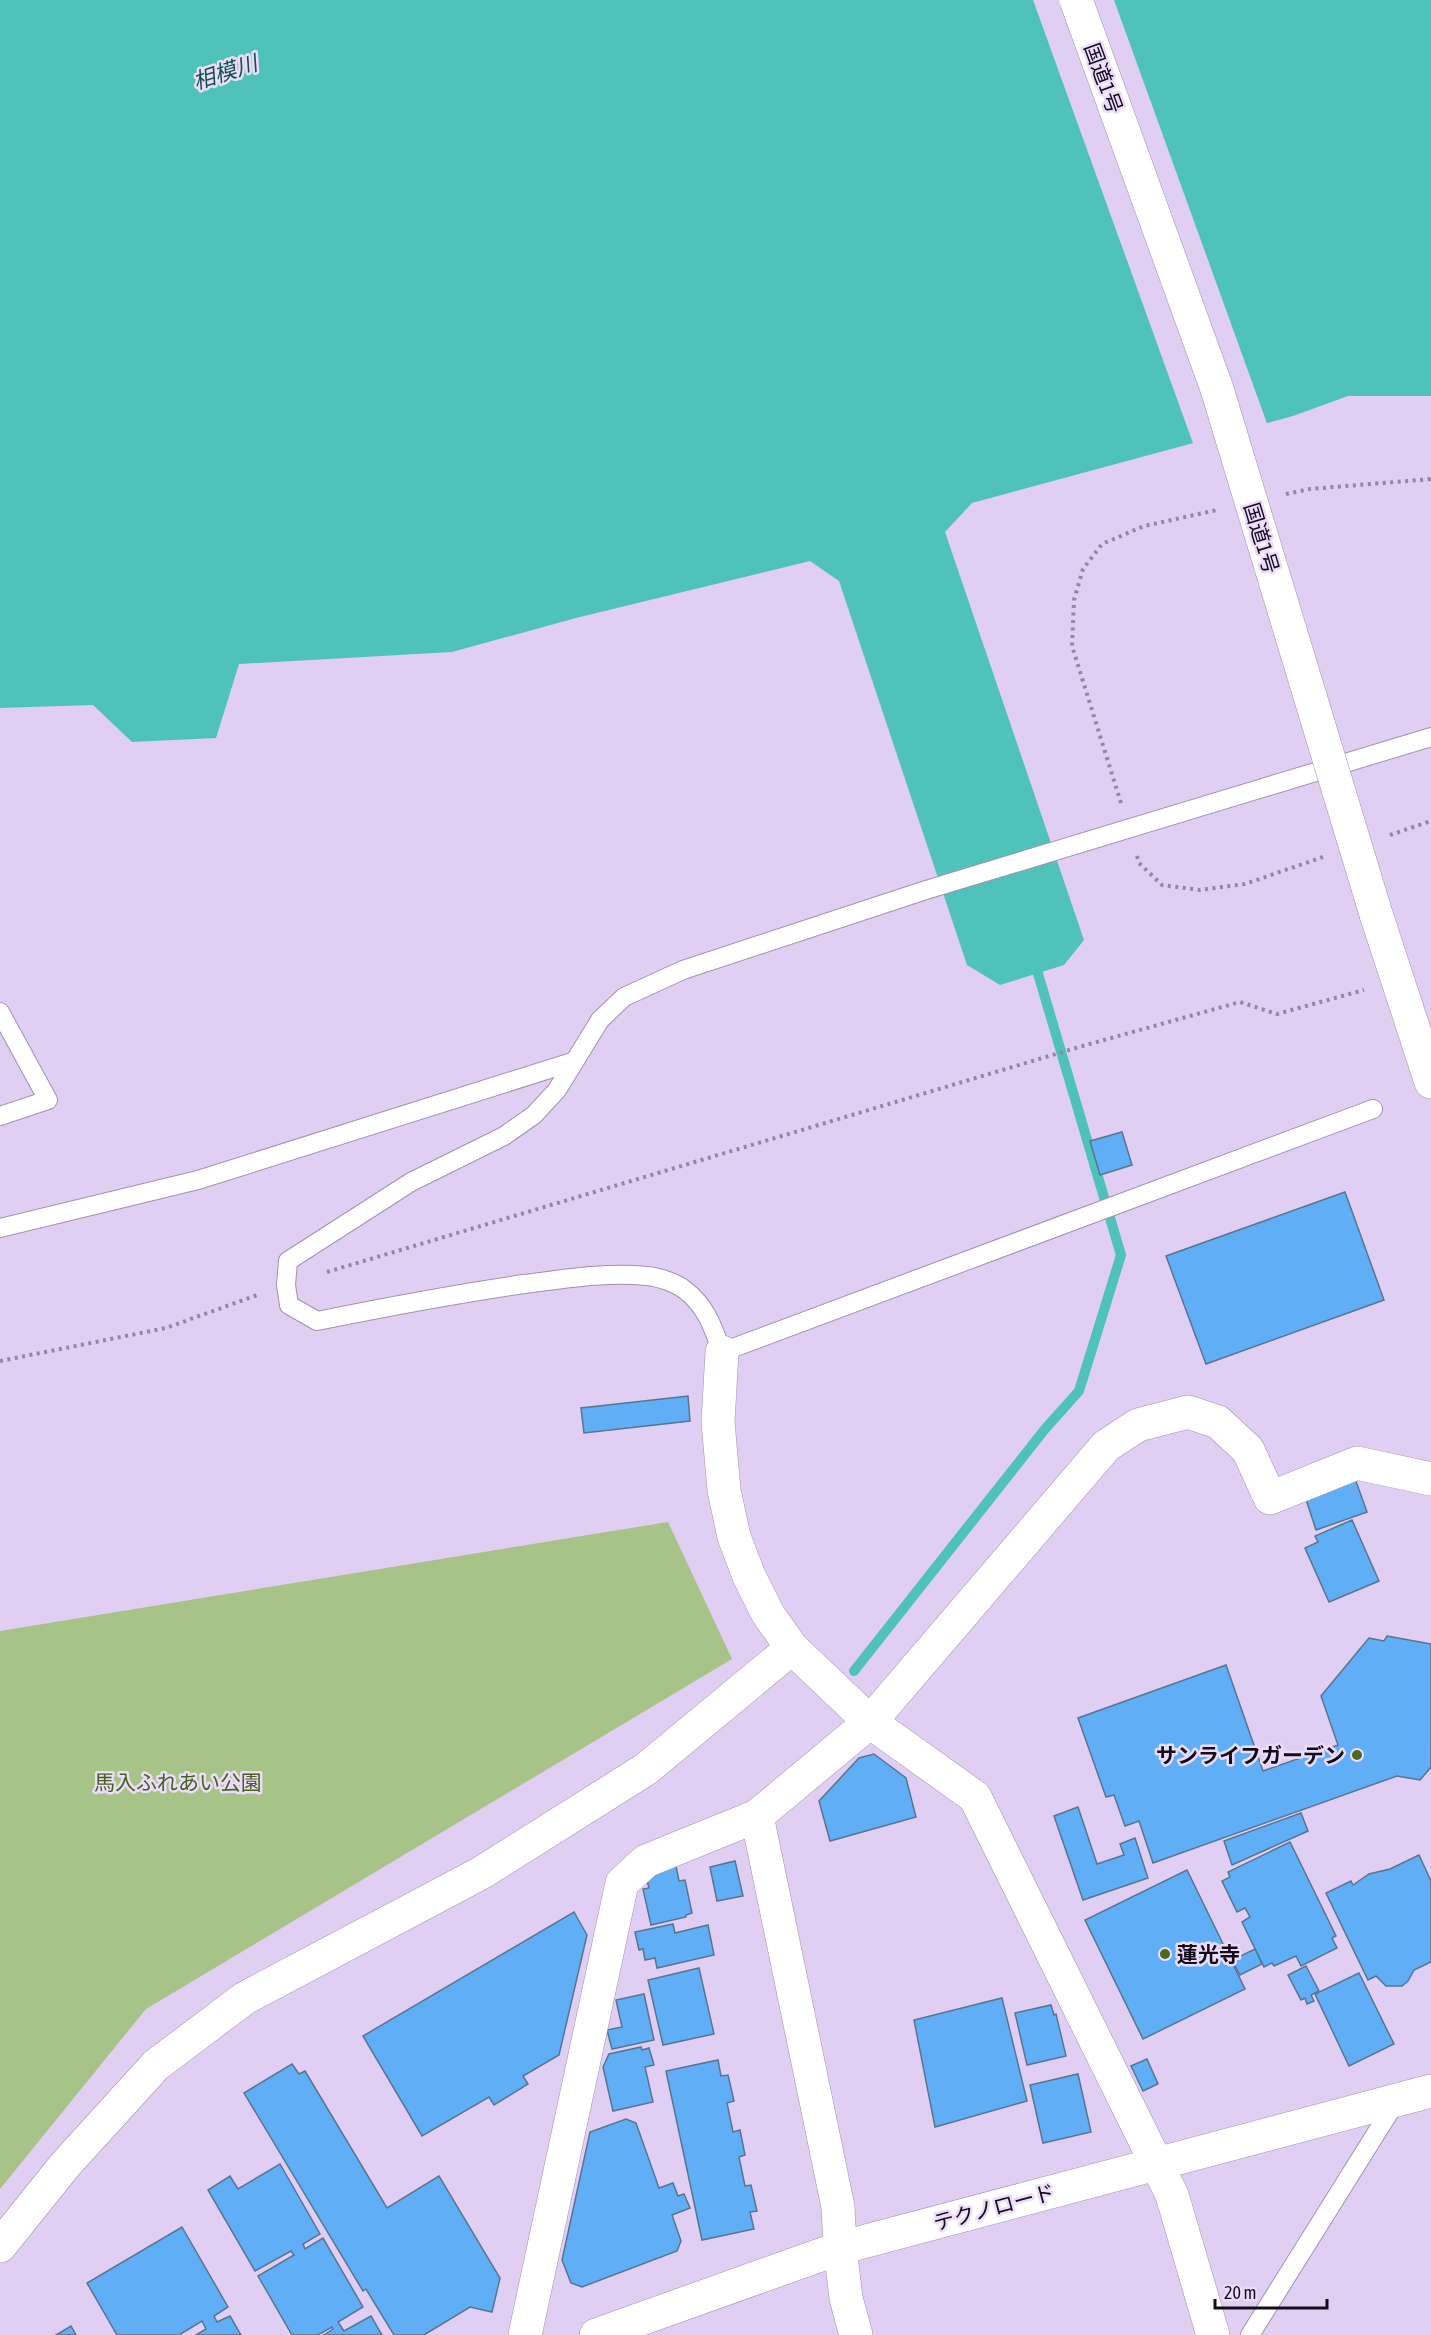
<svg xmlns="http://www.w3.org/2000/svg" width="1431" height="2335" font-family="'Asap Condensed','Noto Sans JP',sans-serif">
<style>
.green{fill:#a8c387}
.water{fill:#4fc3b9}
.pier{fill:#e0cef3}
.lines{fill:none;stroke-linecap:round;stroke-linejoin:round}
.stream{stroke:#4fc3b9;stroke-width:10}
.building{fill:#60aff6;stroke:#587590;stroke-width:1.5}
.service-casing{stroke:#a291b4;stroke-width:20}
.minor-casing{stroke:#a291b4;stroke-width:34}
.tertiary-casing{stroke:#a291b4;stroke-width:34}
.trunk-casing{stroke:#a291b4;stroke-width:34}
.path{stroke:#9587a3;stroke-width:4;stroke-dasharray:3 4.5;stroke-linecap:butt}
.service{stroke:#fff;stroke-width:18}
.minor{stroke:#fff;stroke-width:33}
.tertiary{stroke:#fff;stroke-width:33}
.trunk{stroke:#fff;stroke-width:33}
.trunk-bridge-casing{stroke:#a291b4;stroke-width:34;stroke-linecap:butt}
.trunk-bridge{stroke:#fff;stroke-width:33}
.poi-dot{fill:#4d691d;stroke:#ecdcfb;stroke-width:2}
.labels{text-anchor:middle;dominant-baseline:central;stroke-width:5;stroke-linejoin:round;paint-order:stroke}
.street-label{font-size:21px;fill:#130c19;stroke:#ecdcfb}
.poi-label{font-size:21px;font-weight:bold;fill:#130c19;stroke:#ecdcfb;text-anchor:end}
.park-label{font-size:21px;fill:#476120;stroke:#ecdcfb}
.water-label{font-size:22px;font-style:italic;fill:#0f534e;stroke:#ecdcfb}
</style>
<rect width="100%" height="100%" fill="#e0cef3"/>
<path class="green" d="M668,1522L732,1659L146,2009L0,2189V1631Z"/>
<path class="water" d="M0,0H1431V396H1348L1293,416L972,503L945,532L1084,940L1064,965L1000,985L967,965L839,581L810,561L576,618L452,652L239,664L216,738L132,742L93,705L0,708Z"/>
<path class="pier" d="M1033,0H1114L1268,426L1194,446Z"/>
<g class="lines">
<path class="stream" d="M854,1671L1045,1429L1079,1391L1121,1255L1034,960"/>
</g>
<g class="building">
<path d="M1122,1132L1132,1165L1100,1175L1090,1141Z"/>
<path d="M1345,1192L1384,1300L1206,1364L1166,1256Z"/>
<path d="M688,1396L690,1421L584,1433L581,1408Z"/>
<path d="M1353,1473L1367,1512L1316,1530L1303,1490Z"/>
<path d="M1352,1520L1379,1581L1329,1602L1305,1548L1318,1542L1315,1536Z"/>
<path d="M1387,1636L1431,1644V1767L1420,1780L1397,1776L1153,1863L1139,1821L1125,1826L1114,1795L1106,1797L1078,1718L1226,1665L1263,1771L1338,1745L1321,1696L1369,1638L1384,1641Z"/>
<path d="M874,1754L906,1778L916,1817L830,1841L819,1801L859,1758Z"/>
<path d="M1078,1807L1097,1864L1124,1855L1120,1844L1135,1838L1148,1878L1083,1900L1054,1816Z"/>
<path d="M1301,1813L1308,1831L1232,1865L1224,1841Z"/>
<path d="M1290,1842L1336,1936L1332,1938L1337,1948L1301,1966L1296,1956L1274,1966L1272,1963L1264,1967L1242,1922L1250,1917L1245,1908L1237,1912L1222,1881L1230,1877L1228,1872Z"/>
<path d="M1419,1855L1431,1881V1962L1414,1970L1408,1981L1402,1986H1386L1376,1976L1368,1980L1326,1893L1351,1881L1353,1885L1369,1874L1390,1869Z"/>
<path d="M735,1861L743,1896L717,1901L710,1867Z"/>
<path d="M676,1866L679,1881L685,1880L692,1913L686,1915V1917L651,1925L643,1889L649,1888L645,1873Z"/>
<path d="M1187,1870L1245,1989L1143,2039L1085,1920Z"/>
<path d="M574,1912L587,1935L559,2055L523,2076L528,2084L494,2105L489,2097L422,2136L363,2036Z"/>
<path d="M673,1924L675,1933L708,1925L714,1955L657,1968L655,1958L645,1960L643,1949L639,1950L635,1932Z"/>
<path d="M1255,1949L1262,1964L1240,1975L1232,1960Z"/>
<path d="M1306,1966L1319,1991L1311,1995L1314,2001L1307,2004L1305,1998L1301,2000L1288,1975Z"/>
<path d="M699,1968L714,2034L663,2045L648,1980Z"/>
<path d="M1359,1973L1394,2044L1349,2066L1315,1994Z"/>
<path d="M644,1994L654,2040L612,2049L607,2030L622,2027L616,2000Z"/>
<path d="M1002,1998L1027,2101L935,2127L914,2020Z"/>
<path d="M1051,2005L1054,2015L1056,2014L1066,2056L1027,2065L1015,2013Z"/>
<path d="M641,2047L642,2050L649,2048L654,2065L645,2067L653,2102L613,2111L603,2067L609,2054Z"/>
<path d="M1147,2059L1158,2084L1143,2091L1131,2066Z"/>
<path d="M718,2060L721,2076L728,2075L734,2101L727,2103L733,2132L740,2130L745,2155L739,2157L745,2186L751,2185L757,2211L750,2212L754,2229L702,2240L666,2071Z"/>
<path d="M292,2064L299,2074L305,2071L387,2208L439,2176L500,2278L492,2312L470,2307L424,2335H394L366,2289L363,2291L244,2093Z"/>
<path d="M1078,2074L1091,2132L1043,2143L1030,2085Z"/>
<path d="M626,2119L636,2123L659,2188L673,2183L678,2196L684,2194L690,2208L672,2215L681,2241L677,2251L582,2287L571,2283L562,2260L590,2132Z"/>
<path d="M280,2164L320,2234L303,2244L305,2249L323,2238L363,2307L338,2322L344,2331L371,2316L382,2335H324L333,2329L332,2327L318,2335H292L258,2276L294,2255L291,2251L255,2271L208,2190L230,2176L238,2189Z"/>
<path d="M182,2227L228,2307L214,2316L217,2322L230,2316L241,2335H196L206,2329L202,2321L179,2335H117L87,2283Z"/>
<path d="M71,2326L76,2335H56Z"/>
</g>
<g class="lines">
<defs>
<g id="service">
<path d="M0,1012L48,1100L0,1116"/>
<path d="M1373,1109L722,1352C713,1328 707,1307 685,1290C676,1283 659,1277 647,1276C606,1272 565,1279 524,1284C455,1294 386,1307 317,1321L289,1305L286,1285L288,1261L411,1182L504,1136L534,1115L557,1090L600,1020L624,997L683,970L926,890L1431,737"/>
<path d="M0,1228L198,1180L575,1061"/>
<path d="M1250,2335L1397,2100"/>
</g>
<g id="minor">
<path d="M722,1352L718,1422L724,1490L734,1537L749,1576L768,1614L792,1648L870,1722L975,1797L1172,2195L1213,2335"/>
<path d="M525,2335L622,1883L646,1861L757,1816"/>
<path d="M856,2335L846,2298L840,2248L838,2207L757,1816L870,1722L1106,1446L1138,1425L1188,1412L1218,1422L1248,1450L1270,1498L1357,1463L1431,1479"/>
</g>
<g id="tertiary">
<path d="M0,2246L65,2165L156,2065L245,1998L481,1873L646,1769L792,1648"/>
<path d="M596,2335L840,2248L1431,2091"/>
</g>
<path id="trunk" d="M1376,914L1431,1082"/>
</defs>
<use href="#service" class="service-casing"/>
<use href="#minor" class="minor-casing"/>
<use href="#tertiary" class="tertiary-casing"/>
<use href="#trunk" class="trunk-casing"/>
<g class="path">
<path d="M1286,494L1310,489L1431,479"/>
<path d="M1121,803L1072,646L1074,600L1083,569L1102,544L1144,526L1217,510"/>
<path d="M1390,835L1431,821"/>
<path d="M1137,856L1139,863L1162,885L1200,890L1245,884L1323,857"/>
<path d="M327,1272L1086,1045L1240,1002L1277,1014L1364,990"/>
<path d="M0,1361L166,1328L260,1294"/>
</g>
<use href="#service" class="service"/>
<use href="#minor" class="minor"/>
<use href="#tertiary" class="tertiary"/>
<use href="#trunk" class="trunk"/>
<defs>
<path id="trunk-bridge" d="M1076,0L1217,389L1376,914"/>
</defs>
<use href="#trunk-bridge" class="trunk-bridge-casing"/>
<use href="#trunk-bridge" class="trunk-bridge"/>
</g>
<g class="poi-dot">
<circle cx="1357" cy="1755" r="6"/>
<circle cx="1165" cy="1954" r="6"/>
</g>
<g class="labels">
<g class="street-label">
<text transform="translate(1104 78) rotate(70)">国道1号</text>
<text transform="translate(1262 538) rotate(73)">国道1号</text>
<text transform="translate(994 2207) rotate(-15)">テクノロード</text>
</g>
<g class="poi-label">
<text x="1345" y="1755">サンライフガーデン</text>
<text x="1177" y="1954" text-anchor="start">蓮光寺</text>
</g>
<g class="park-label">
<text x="178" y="1782">馬入ふれあい公園</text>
</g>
<g class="water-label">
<text transform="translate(225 72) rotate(-18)">相模川</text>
</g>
</g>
<path d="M1215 2299v9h112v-9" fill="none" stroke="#130c19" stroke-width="3"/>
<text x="1224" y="2299" font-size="18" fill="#130c19" stroke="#ecdcfb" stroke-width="4.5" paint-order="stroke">20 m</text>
</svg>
